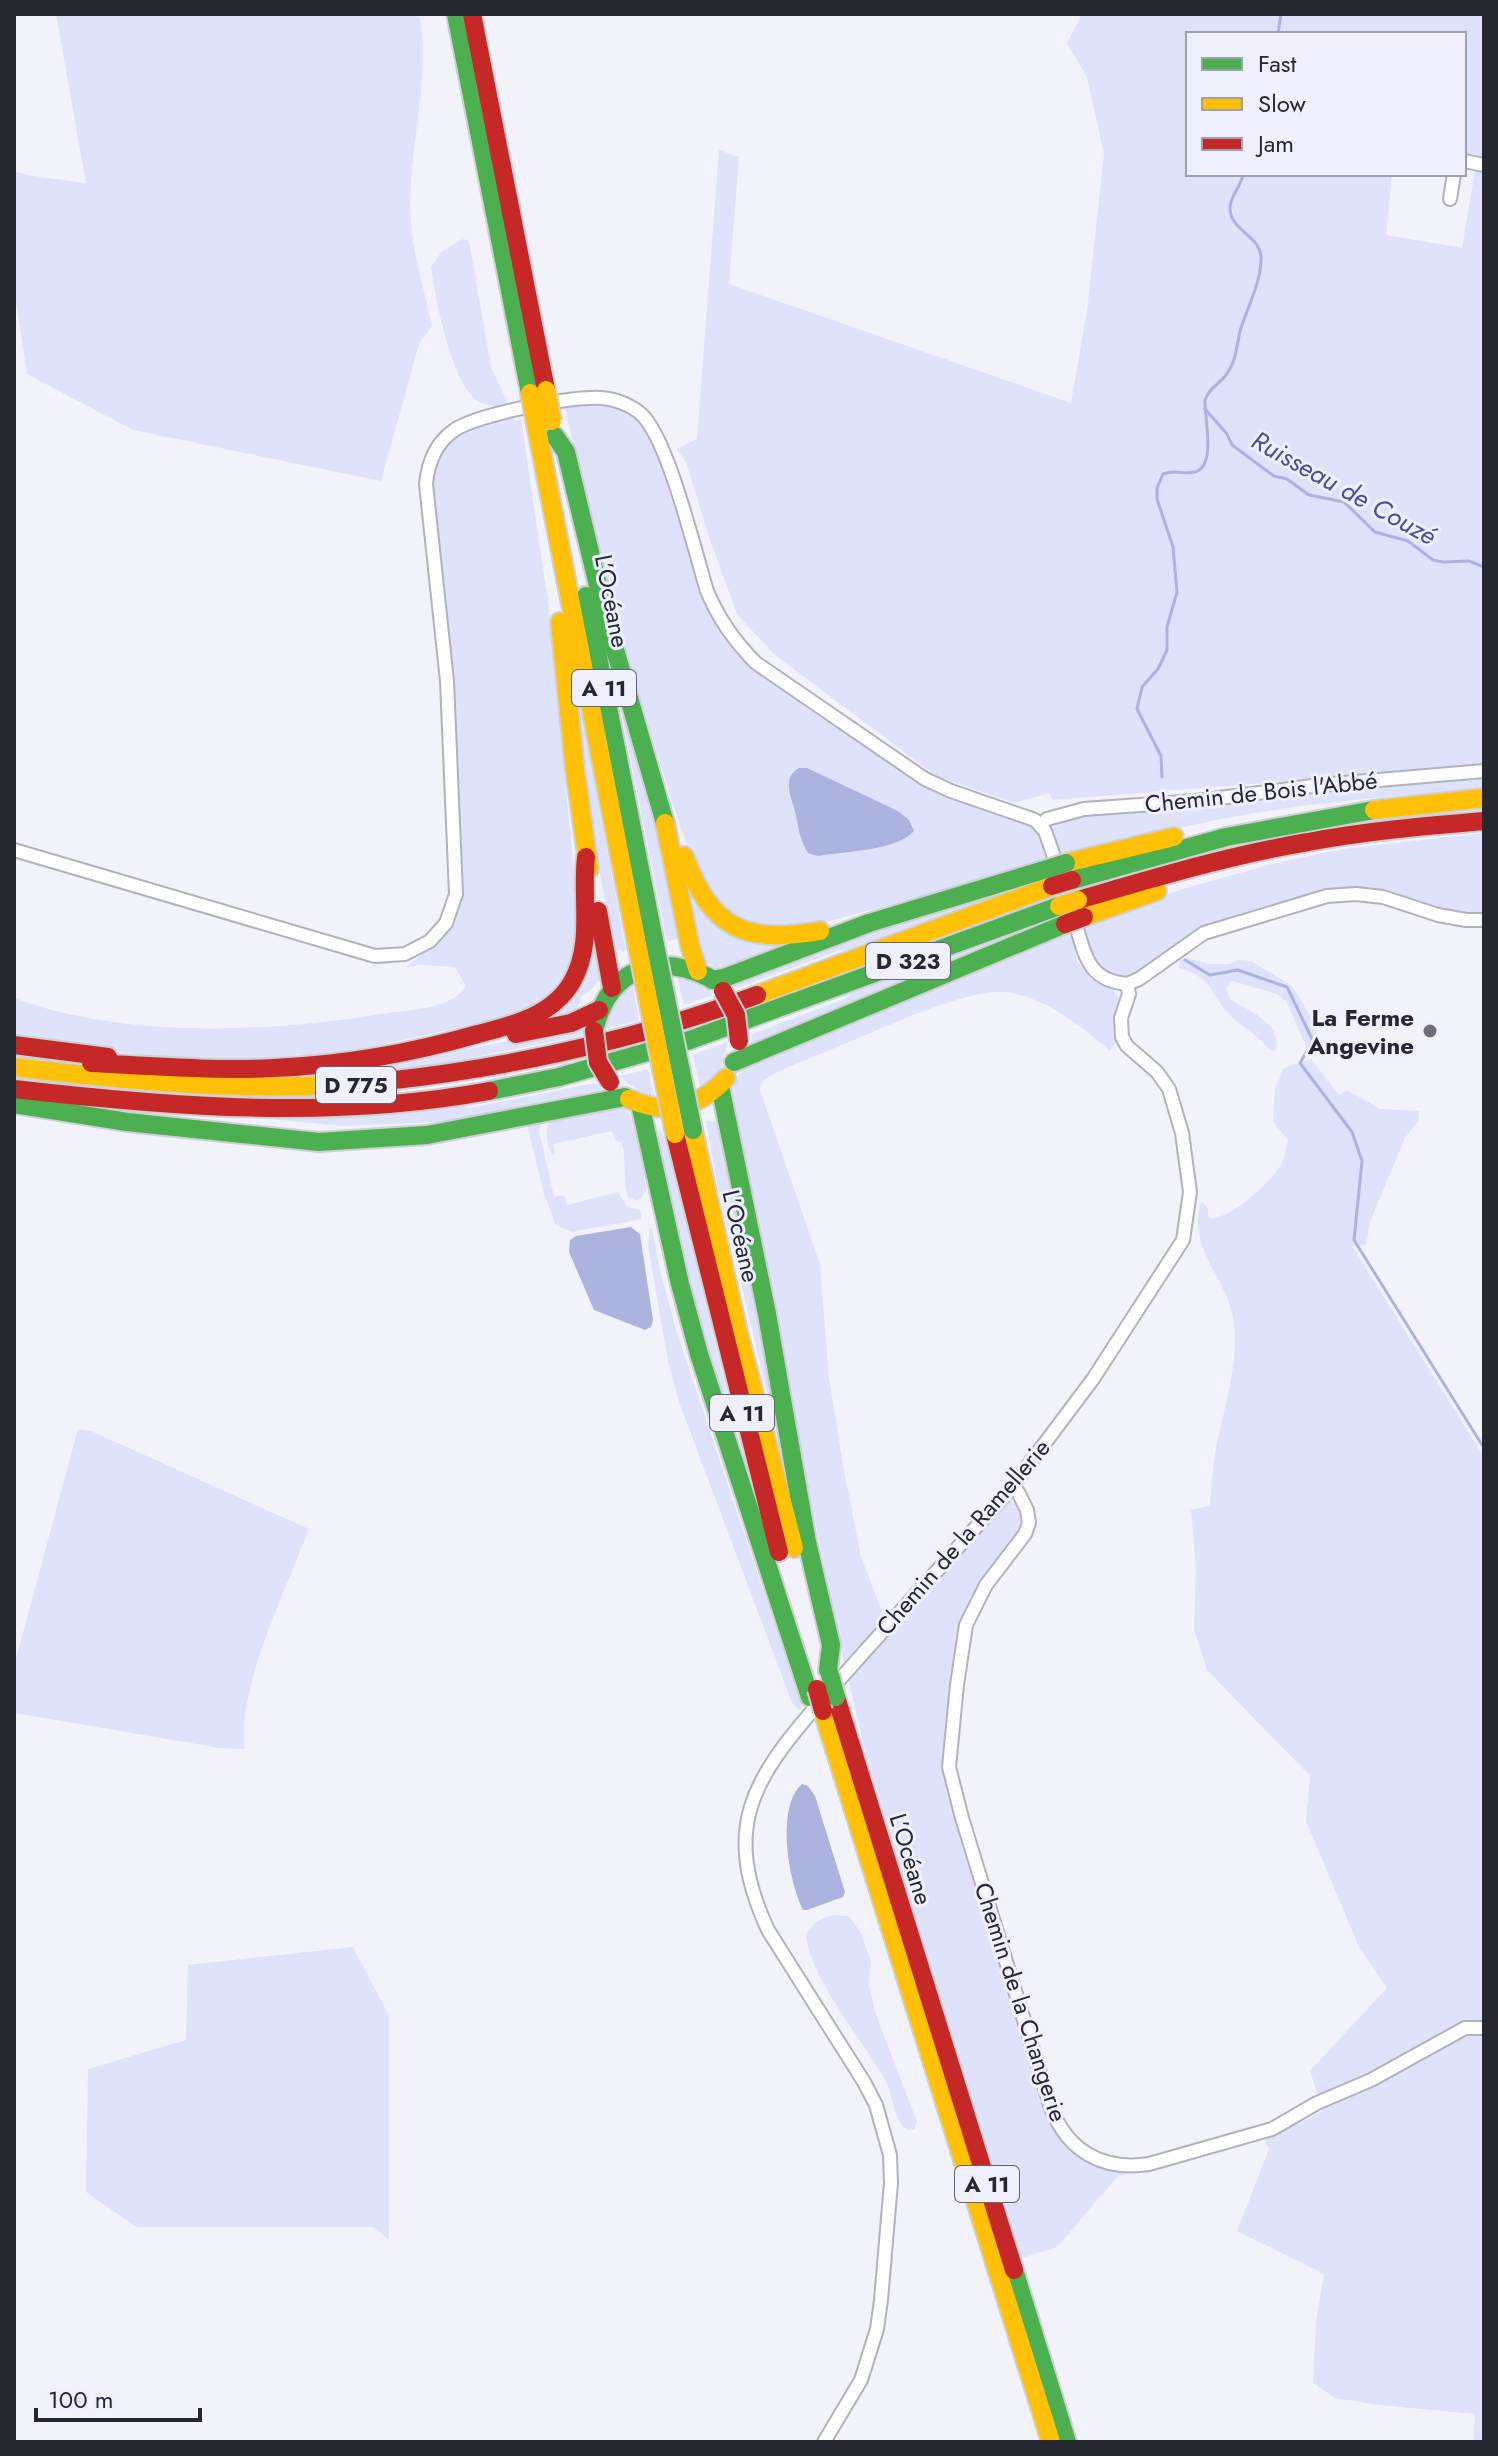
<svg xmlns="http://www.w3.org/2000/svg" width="1498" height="2456" font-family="Jost,sans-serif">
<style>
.green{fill:#dee2fb;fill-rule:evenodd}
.water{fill:#adb3df}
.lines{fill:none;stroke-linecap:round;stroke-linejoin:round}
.stream{stroke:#adb3df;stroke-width:3}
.street-casing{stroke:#b1b3ba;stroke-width:16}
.fast-casing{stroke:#cfd0d4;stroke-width:22}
.slow-casing{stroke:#cfd0d4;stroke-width:22}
.jam-casing{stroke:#cfd0d4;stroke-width:22}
.street{stroke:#fdfdfe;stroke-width:12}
.fast{stroke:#4caf50;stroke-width:18}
.slow{stroke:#ffc107;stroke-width:18}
.jam{stroke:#c62828;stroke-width:18}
.fast-bridge-casing{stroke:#cfd0d4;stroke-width:22;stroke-linecap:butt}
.slow-bridge-casing{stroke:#cfd0d4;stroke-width:22;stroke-linecap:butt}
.jam-bridge-casing{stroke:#cfd0d4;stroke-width:22;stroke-linecap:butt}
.fast-bridge{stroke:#4caf50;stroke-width:18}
.slow-bridge{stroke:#ffc107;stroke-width:18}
.jam-bridge{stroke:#c62828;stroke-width:18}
.poi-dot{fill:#6d6f77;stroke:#eef0fe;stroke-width:3}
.labels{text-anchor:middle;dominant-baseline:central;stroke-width:6;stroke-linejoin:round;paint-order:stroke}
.shield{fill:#eef0fe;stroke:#62646e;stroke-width:2}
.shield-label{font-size:22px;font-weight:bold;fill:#262830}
.street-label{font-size:24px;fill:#262830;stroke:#eef0fe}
.poi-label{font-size:24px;font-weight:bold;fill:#262830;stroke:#eef0fe;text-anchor:end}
.water-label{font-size:26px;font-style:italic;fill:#494e98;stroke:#eef0fe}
</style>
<rect width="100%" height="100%" fill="#f2f3fa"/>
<g class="green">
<path d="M56,14H413L420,18C431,85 406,154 411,222C413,255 425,293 432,326L419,344L381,481L133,430L27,374L14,288V171L33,176L86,183Z"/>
<path d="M1082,14H1484V765L1052,800L1049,793L1014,803L936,776L775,655L737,614L710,540L686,462L677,449L697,439L719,150L739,157L729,284L1071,403L1087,311L1104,154L1087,77L1067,43ZM1188,34H1464V167L1475,171L1462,248L1386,235L1392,174H1188Z"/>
<path d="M463,239L469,241L491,367L509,406C498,406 488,407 478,401C452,385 435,298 431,267L442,251Z"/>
<path d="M586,403C616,405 632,414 652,436L708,611L732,647L757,671L917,780L1024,822C1039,832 1044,842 1050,859L1045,863L830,921L788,930L759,929L713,901L695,869L677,817L610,602L565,408Z"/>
<path d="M513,417L515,421L521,419L548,602L575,883L577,948L559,988L527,1009L484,1022L354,1051L297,1058L240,1060L158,1057L14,1038V998C128,1040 271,1032 389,1013C415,1009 451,1009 466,986L455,967L418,965L406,968C439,938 455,932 462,885L450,646L431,495C434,437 463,429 513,417Z"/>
<path d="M610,656L639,750L681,937L667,942Z"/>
<path d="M572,662L626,951L615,950L585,797Z"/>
<path d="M1484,775V789C1418,794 1353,799 1288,808C1210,819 1134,838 1059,856L1052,832L1057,822L1077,814L1302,791Z"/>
<path d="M1484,833V915C1445,922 1398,894 1359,888C1336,885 1277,903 1252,910C1229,916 1209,923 1190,935C1172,946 1154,966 1135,973C1104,985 1080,952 1086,924L1179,890L1272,864L1343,849Z"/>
<path d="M1049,878L847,951L840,950L737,988L732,983L831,942Z"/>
<path d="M694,896L784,947L717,969C712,965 705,961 702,956C694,942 691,909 694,896Z"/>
<path d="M1061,915L751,1044L752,1034L845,999L851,993Z"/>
<path d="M1074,931L1076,960L1094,980L1113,990L1120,1000L1116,1042L1110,1051C1080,1026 1045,996 1004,992C964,989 874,1032 835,1048C811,1058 784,1067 762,1081L760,1090L820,1264L829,1378L844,1471L861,1557L886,1622L845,1666L728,1103L732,1086L742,1070Z"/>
<path d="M592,939L600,978L595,986L581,997C578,1017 559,1017 541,1022Z"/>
<path d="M1187,958L1211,964H1229L1240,960L1251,961L1292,986L1312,1019L1319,1040L1313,1049L1307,1048L1286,1001L1277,994L1233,981L1226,987L1230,999C1248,1011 1284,1023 1275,1051L1270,1050C1256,1032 1241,1028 1228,1013C1209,992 1212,977 1179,968L1180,960Z"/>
<path d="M676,973L706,986L713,995L684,1005Z"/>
<path d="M632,983L639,1020L605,1029L614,1001Z"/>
<path d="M584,1027V1033L581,1036L424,1067L308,1078Z"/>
<path d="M728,1042L720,1070L701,1090L693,1055Z"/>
<path d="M1311,1059L1339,1095L1347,1090L1380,1109L1418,1111L1419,1119L1405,1138L1369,1224L1366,1245L1352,1246L1484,1457V2442H1473L1475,2414L1380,2405L1335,2398L1313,2383L1316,2322L1324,2274L1237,2231L1269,2149L1265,2140L1323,2111L1310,2071L1387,1988L1359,1947L1306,1821L1310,1776L1207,1670L1194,1629L1196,1569L1191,1510L1210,1505C1212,1483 1213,1460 1218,1438C1227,1399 1238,1363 1234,1323C1229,1279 1186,1249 1201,1202L1207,1206L1209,1218C1230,1220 1269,1183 1281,1165C1285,1158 1286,1148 1288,1140L1273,1122L1275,1089L1284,1068Z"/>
<path d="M648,1069L654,1097L642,1094L619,1076Z"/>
<path d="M596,1083L602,1090L440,1122L341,1126L270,1119L401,1113L460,1106L470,1108Z"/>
<path d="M624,1108C640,1121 644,1170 646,1191L638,1201L628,1197C622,1179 627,1162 622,1143L615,1140L612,1131L553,1144L555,1154L552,1155C547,1144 543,1131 551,1120Z"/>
<path d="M542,1121L539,1131L554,1197L564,1195L567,1205L618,1192L627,1207L640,1210L642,1219L572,1232L556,1225L544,1194L527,1124Z"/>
<path d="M706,1121L719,1122L790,1487L718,1188Z"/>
<path d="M660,1130L662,1136H665L751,1492L716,1393L653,1134Z"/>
<path d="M650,1228H652L660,1270L676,1330L801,1703V1709L799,1710L792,1703L679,1402L668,1361L648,1246Z"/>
<path d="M78,1429L91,1431L309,1529C288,1584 235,1693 245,1749L220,1748L14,1713V1666Z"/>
<path d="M1007,1501L1017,1504L1021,1522L1015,1537L971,1596L960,1628L946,1764L1047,2111L1109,2168L1127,2174L1118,2176L1057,2247L1022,2258L903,1876L867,1758L849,1683L850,1676Z"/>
<path d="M831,1915L849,1916L861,1933L871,1963L869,1984L875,2012L917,2122L914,2129L907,2130C894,2121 893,2095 885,2080C862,2038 810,1979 806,1934L816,1922Z"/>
<path d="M353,1947L389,2016V2240L374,2227H137L86,2192L88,2069L186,2040L188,1965Z"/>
</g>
<g class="water">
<path d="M799,768H807L898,811L909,820L914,831C899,850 842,852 818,856L808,853C800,840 799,830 796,816C793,799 780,779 799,768Z"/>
<path d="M631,1227L640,1234L653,1320L651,1327L645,1330L594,1310L569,1252L570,1240L576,1236Z"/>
<path d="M802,1784L808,1786L815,1796L845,1892L843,1897L807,1910H803C789,1883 775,1808 802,1784Z"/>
</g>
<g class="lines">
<g class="stream">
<path d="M1278,34L1281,14"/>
<path d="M1205,409L1227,434L1232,445L1274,476L1287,479L1309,495L1344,502L1375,532L1408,541L1433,560L1443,562L1469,561L1484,567"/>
<path d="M1162,777L1161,756L1137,709L1142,687L1158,669L1167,650V627L1177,592L1173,547L1157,499V488L1163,474C1175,469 1184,475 1195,472C1217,466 1204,417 1205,400C1210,386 1221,384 1228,372C1236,361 1237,344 1240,331C1247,308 1261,283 1261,259C1262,236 1230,231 1230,208C1230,196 1241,187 1243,174"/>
<path d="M1185,960L1210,975L1238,970L1287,987L1313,1041L1300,1063L1352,1132L1362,1161L1354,1240L1484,1448"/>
</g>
<defs>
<g id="street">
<path d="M1464,161L1484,165"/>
<path d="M1450,199L1454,174"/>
<path d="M1041,825L1047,819L1084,809L1196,801L1320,785L1484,771"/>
<path d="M14,850L375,956L405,954L430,941L446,923L456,894L447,681L426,484C428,463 435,444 453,431C473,415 575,395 602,398C615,399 631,405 641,414C668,438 695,552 707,591C719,620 735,642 756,663L925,779L951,791L1035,820L1045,831L1058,868"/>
<path d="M1073,916C1085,950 1084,980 1127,984"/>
<path d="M1127,984L1139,979L1204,933L1327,896L1356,894L1383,897L1438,915L1466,920H1484"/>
<path d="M1012,1487L1018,1492L1027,1510L1029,1523L1025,1534L986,1585L966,1625L957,1685L949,1767L962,1818L1051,2108C1068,2151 1102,2171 1149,2164L1272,2129L1317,2103L1371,2080L1465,2028H1484"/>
<path d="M832,1688L1012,1487L1093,1379L1183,1240L1190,1192L1182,1133L1169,1089L1157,1072L1127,1046L1122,1037L1121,1018L1129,994L1127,984"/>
<path d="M820,1702C752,1780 721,1828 768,1930L864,2082L876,2105L890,2155L891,2183L881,2300L877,2329L861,2380L824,2442"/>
</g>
<g id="fast">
<path d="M456,14L530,393"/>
<path d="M555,436L566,452L605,615L665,823"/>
<path d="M586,596L654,940"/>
<path d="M1072,880L1226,837L1374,810"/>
<path d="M712,980L724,978L869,923L1047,869"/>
<path d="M594,1031C608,971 653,951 708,977"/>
<path d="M734,1062L1065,924"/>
<path d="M720,1086L767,1314L807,1542L831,1645L828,1670"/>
<path d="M489,1091L559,1077L690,1040L1059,906"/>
<path d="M14,1104L127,1122L319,1142L427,1135L625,1097"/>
<path d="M640,1104L680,1284L699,1354L810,1697"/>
<path d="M1014,2270L1067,2442"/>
</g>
<g id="slow">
<path d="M536,424L637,944"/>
<path d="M560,622L575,770L589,869"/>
<path d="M1374,810L1484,798"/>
<path d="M665,823L690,946L698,971"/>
<path d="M684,856C712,929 744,944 820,931"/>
<path d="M1066,863L1174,837"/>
<path d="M1084,917L1157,891"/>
<path d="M757,995L1052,886"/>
<path d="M14,1067C138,1082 261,1094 386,1081"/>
<path d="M629,1099C666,1116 699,1108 726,1078"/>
<path d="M693,1130L738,1332L794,1548"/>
<path d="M823,1711L1051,2442"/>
</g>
<g id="jam">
<path d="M472,14L546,390"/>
<path d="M1078,900C1154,878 1230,855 1308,842C1366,831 1425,826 1484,821"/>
<path d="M598,911L612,988"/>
<path d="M516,1034L571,1023L599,1010"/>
<path d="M14,1045L108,1057"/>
<path d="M91,1063C151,1066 214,1071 274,1068C343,1065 412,1053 478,1034C513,1025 552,1016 572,982C594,943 581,900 586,857"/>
<path d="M386,1081C514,1067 636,1040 757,995"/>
<path d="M14,1089C171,1107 333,1120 489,1091"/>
<path d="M675,1134L779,1552"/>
<path d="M836,1697L1014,2270"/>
</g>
</defs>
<use href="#street" class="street-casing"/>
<use href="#fast" class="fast-casing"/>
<use href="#slow" class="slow-casing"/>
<use href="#jam" class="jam-casing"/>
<use href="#street" class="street"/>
<use href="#fast" class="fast"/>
<use href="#slow" class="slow"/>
<use href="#jam" class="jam"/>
<defs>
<g id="fast-bridge">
<path d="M1047,869L1066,863"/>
<path d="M654,940L693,1130"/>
<path d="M830,1675L836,1697"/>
</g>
<g id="slow-bridge">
<path d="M546,390L552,421"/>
<path d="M530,393L536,424"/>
<path d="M1059,906L1078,900"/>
<path d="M637,944L675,1134"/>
</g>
<g id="jam-bridge">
<path d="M1052,886L1072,880"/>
<path d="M1065,924L1084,917"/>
<path d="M723,991L736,1015L739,1041"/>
<path d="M594,1031L598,1062L610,1082"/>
<path d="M817,1689L823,1711"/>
</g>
</defs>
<use href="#fast-bridge" class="fast-bridge-casing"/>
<use href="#slow-bridge" class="slow-bridge-casing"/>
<use href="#jam-bridge" class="jam-bridge-casing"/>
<use href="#fast-bridge" class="fast-bridge"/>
<use href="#slow-bridge" class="slow-bridge"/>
<use href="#jam-bridge" class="jam-bridge"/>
</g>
<circle class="poi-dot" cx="1430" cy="1031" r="8"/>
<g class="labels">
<g class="shield">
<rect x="572" y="670" width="64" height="36" rx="6"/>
<rect x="866" y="943" width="84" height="36" rx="6"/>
<rect x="316" y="1067" width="80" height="36" rx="6"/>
<rect x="710" y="1395" width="64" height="36" rx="6"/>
<rect x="955" y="2166" width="64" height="36" rx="6"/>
</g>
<g class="shield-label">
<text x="604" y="688">A 11</text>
<text x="908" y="961">D 323</text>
<text x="356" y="1085">D 775</text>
<text x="742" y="1413">A 11</text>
<text x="987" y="2184">A 11</text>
</g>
<g class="street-label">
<text transform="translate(612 601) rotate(79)">L’Océane</text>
<text transform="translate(1261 792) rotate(-6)">Chemin de Bois l'Abbé</text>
<text transform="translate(741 1236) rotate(77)">L’Océane</text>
<text transform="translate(963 1537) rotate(-49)">Chemin de la Ramellerie</text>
<text transform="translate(911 1859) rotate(73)">L’Océane</text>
<text transform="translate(1021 2002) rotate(72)">Chemin de la Changerie</text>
</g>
<g class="poi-label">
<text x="1414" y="1017">La Ferme<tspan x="1414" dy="28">Angevine</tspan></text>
</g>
<g class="water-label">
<text transform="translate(1344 488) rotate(29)">Ruisseau de Couzé</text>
</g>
</g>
<rect width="1498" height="2456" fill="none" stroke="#262830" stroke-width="32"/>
<rect x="1186" y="32" width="280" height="144" fill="#eef0fe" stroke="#9ea0ac" stroke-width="2"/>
<rect x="1202" y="58" width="40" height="12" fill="#4caf50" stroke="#9ea0ac" stroke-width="2"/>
<text x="1258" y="72" font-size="24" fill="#262830">Fast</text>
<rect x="1202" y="98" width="40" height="12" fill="#ffc107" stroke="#9ea0ac" stroke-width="2"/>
<text x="1258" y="112" font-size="24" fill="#262830">Slow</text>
<rect x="1202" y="138" width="40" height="12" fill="#c62828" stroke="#9ea0ac" stroke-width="2"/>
<text x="1258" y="152" font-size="24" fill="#262830">Jam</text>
<path d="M36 2408v12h164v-12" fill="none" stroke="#262830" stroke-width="4"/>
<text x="48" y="2408" font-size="24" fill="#262830" stroke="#eef0fe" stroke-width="6" paint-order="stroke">100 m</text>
</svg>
